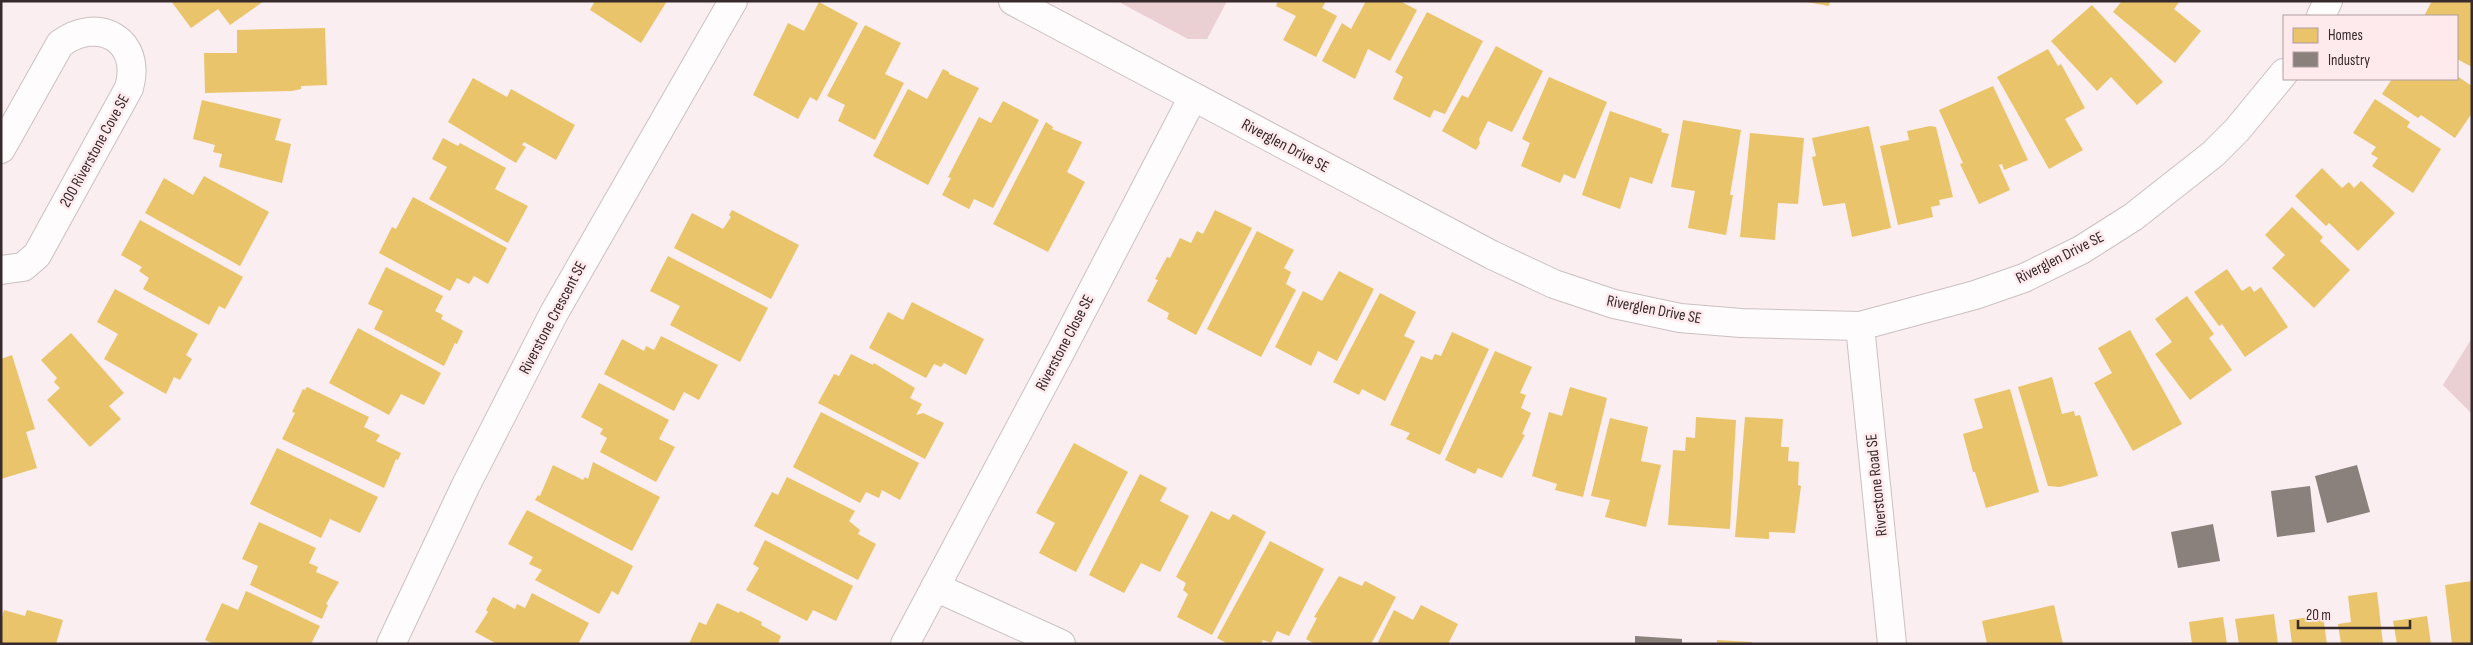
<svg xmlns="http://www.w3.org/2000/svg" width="2473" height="645" font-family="'Sofia Sans Condensed',sans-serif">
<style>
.green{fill:#eacfd3}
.homes{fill:#e9c46a}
.industry{fill:#8a817c}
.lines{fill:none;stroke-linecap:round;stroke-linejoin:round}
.minor-casing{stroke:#cbc0c1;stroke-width:30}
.minor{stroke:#fefcfd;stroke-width:28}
.labels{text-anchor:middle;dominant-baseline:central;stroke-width:5;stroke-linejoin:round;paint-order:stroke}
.street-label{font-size:16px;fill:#372a2c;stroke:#feeaed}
</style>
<rect width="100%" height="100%" fill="#faeef0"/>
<g class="green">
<path d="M1117,1H1227L1207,39H1188Z"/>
<path d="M2472,338V414L2443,385Z"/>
</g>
<g class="homes">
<path d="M171,1H264L230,25L218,9L191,28Z"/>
<path d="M595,1H667L641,43L590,10Z"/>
<path d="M1278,1H1326L1322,8L1337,16L1316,57L1283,40L1296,16L1276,6Z"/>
<path d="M1366,1H1400L1417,10L1390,61L1368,49L1355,79L1322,61L1342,23L1351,29Z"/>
<path d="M1801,1H1830L1829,6Z"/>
<path d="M2122,1H2180L2174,9L2201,31L2175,63L2113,12Z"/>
<path d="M2432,1L2472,2V67L2457,59V16H2424Z"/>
<path d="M819,2L858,23L817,101L810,97L798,119L753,95L788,23L804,31Z"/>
<path d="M2092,5L2163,82L2137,105L2111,77L2097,91L2051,41Z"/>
<path d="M1427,12L1483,41L1445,114L1434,110L1430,118L1393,99L1403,77L1395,72Z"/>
<path d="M865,25L901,43L885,74L904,83L875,140L838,121L845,105L827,96Z"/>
<path d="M325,28L327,85L301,86V89L292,91L205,93L204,53H237V30Z"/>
<path d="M1496,46L1543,71L1512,132L1488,121L1479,139L1480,143L1476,150L1442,131L1462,95L1468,98Z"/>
<path d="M2048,49L2058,66L2061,64L2085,108L2065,119L2083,150L2049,169L1997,77Z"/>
<path d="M943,69L949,72V74L979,88L928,185L873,156L908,89L927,99Z"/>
<path d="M2457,76L2472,86V113L2455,138L2421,115L2418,118L2382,94L2392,79H2457Z"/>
<path d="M1549,77L1607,102L1575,179L1564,174L1560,183L1521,166L1530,143L1522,139Z"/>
<path d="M473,78L507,97L511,89L575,125L556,160L524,142L522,145L526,147L516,163L448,122Z"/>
<path d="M1993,86L2028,160L2004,170L2002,164L1999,165L2010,190L1979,204L1960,164L1963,163L1939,110Z"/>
<path d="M2375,99L2410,122L2407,127L2441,149L2413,193L2372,166L2378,158L2371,154L2376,147L2353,133Z"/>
<path d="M202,100L281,119L275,140L291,144L282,183L219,167L222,154L213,152L215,145L193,139Z"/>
<path d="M1003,101L1039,120L993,208L974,199L969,209L942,195L951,178L948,177L979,117L991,123Z"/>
<path d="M1610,111L1662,129L1661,132L1669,134L1652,184L1630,177L1620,209L1582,195Z"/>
<path d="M1683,120L1741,130L1730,195H1733L1726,235L1688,228L1695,191L1671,187Z"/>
<path d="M1046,122L1053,127L1052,129L1082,142L1067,172L1085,182L1048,252L993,224Z"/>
<path d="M1869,126L1891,228L1852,237L1845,203L1823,206L1812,157L1816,156L1812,138Z"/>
<path d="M1930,126L1936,127L1953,197L1939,200L1940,205L1931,207L1933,217L1898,225L1880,146L1909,140L1907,131Z"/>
<path d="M1750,133L1804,138L1798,204L1778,203L1775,240L1740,237Z"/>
<path d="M443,138L458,146L460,143L506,168L495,189L528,206L508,243L429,199L447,167L432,159Z"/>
<path d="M2322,168L2342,188L2349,182L2354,188L2361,181L2395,213L2358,251L2329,223L2326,226L2295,196Z"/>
<path d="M204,176L269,212L240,266L145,213L164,178L193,195Z"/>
<path d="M413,197L507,248L488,284L474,276L469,284L457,278L450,291L379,253L392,227L396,229Z"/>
<path d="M2292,207L2323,237L2320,241L2350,270L2314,308L2272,268L2285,255L2265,235Z"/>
<path d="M732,210L799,245L771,299L674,248L692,213L723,229L731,217L729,215Z"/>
<path d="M1215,210L1252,228L1196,335L1167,319L1169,313L1147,301L1158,280L1155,279L1167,257L1170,258L1180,238L1191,243L1197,231L1203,234Z"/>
<path d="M140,220L243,277L225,309L219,306L209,325L143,289L149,278L139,271L142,267L121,255Z"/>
<path d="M1257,231L1294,250L1284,268L1291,272L1286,284L1296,290L1261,357L1207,329Z"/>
<path d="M668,256L768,308L740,362L670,325L680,306L650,291Z"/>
<path d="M386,267L443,296L435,311L443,315L441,319L463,331L457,344L455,343L444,366L374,329L383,311L368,304Z"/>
<path d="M2227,269L2242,291L2250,286L2254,292L2261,287L2288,327L2245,357L2222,324L2219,326L2194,292Z"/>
<path d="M1339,271L1374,289L1337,361L1318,351L1311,366L1275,347L1303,291L1322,301Z"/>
<path d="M115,289L198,334L186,355L192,359L180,380L174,377L166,394L104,359L118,334L97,322Z"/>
<path d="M1380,293L1416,312L1404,336L1415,341L1385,401L1362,389L1359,395L1333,382Z"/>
<path d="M2187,296L2214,334L2209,338L2232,370L2190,400L2155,354L2172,342L2155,319Z"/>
<path d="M912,302L984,339L966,375L944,363L941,367L934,364L926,378L869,348L888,312L903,320Z"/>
<path d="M358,328L441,373L424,405L401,394L389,415L329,383Z"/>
<path d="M2130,330L2182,424L2133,451L2094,383L2112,373L2098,348Z"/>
<path d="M1452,332L1489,349L1440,455L1406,439L1410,433L1390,425L1421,356L1432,360L1435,354L1441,356Z"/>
<path d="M71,333L124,393L109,406L121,419L90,447L47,400L60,388L54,382L57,378L41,360Z"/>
<path d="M661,336L718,365L699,400L684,392L674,411L604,374L622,339L644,351L646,346L654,350Z"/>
<path d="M1495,351L1532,367L1520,393L1526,395L1521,408L1531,413L1522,434L1525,435L1502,478L1478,468L1475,474L1445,460Z"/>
<path d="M851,354L873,365L874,363L915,388L910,398L922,404L916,415L923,413L944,423L925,459L818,403L834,374L839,376Z"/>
<path d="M12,355L35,429L26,432L37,468L1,479V359Z"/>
<path d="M2052,377L2062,414L2074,411L2075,416L2080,415L2098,476L2060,487L2048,486L2018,387Z"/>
<path d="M599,383L669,420L659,439L675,447L656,482L600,452L607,438L600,434L603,429L581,417Z"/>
<path d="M307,387L369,417L364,427L380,435L376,441L401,453L398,460L396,459L384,488L282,439L295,413L292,412L303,389L305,390Z"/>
<path d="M1570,387L1607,398L1583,497L1555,490L1557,484L1532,476L1549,412L1562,416Z"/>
<path d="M2010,389L2039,492L1986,508L1975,472H1973L1963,434L1983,428L1974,399Z"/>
<path d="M821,412L919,463L900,500L882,490L879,498L866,492L860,503L793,467Z"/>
<path d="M1696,417L1736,420L1730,529L1668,525L1673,450L1685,451L1686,437L1695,438Z"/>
<path d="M1745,417L1783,419L1781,447H1789L1788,461L1799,462L1798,485L1801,486L1795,533L1769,532V539L1735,537Z"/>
<path d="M1610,418L1648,427L1641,461L1661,465L1646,527L1605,517L1610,500L1591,496Z"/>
<path d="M1074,443L1128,472L1076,572L1039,553L1055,523L1036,513Z"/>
<path d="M277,448L378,497L360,533L330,519L321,538L250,504Z"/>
<path d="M593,462L660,497L632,551L535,500L538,495L540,496L553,465L583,480L585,477L588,479Z"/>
<path d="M1140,474L1167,488L1160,501L1189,516L1160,572L1141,563L1124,593L1089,575Z"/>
<path d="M787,477L855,511L849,521L860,530L858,534L876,544L858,580L754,526L772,492L778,495Z"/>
<path d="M527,510L633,566L618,595L612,591L599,614L535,580L542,570L529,564L533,557L508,544Z"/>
<path d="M1211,511L1229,520L1233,514L1266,532L1212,635L1177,617L1188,594L1183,590L1186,583L1176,577Z"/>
<path d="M259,522L316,548L309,563L318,567L316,572L339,582L326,604L328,605L322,619L250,585L258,566L242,559Z"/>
<path d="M765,540L853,586L836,621L813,610L807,621L746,590L759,568L753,564Z"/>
<path d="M1270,541L1324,569L1289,636L1277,631L1271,643L1263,640L1261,644H1228L1217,638Z"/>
<path d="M1339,576L1362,586L1365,581L1396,597L1371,644H1315L1306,639L1317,618L1314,617Z"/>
<path d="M2472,581V644H2452L2445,585Z"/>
<path d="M246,591L320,626L311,644H214L205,640L222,603L238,610Z"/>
<path d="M2377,592L2383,644H2341L2338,624L2351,622L2348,596Z"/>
<path d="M532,593L589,623L578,644H497L475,632L488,612L486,610L493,597L515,609L517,604L525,608Z"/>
<path d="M717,603L739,613L740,611L762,622L761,625L781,636L778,644H689L699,622L706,625Z"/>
<path d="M1421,605L1458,624L1448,644H1377L1394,610L1413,620Z"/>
<path d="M2054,605L2063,644H1987L1982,621Z"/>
<path d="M4,610L25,616L27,610L63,620L56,644H1V621Z"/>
<path d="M2274,614L2278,644H2239L2235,619Z"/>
<path d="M2323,615L2327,644H2292L2289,620Z"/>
<path d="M2427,616L2431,644H2397L2393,621Z"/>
<path d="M2223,617L2227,644H2192L2189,622Z"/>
<path d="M1717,640L1752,642V644H1717Z"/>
</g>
<g class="industry">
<path d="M2357,465L2370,512L2327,523L2315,476Z"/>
<path d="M2310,486L2315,532L2277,537L2271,491Z"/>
<path d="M2213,524L2220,561L2178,568L2171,532Z"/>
<path d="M1635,636L1682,639V644H1635Z"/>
</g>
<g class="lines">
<defs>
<g id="minor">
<path d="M1013,1L1492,255L1554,284L1614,304L1680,318L1741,323L1860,326L1975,295L2024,278L2081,250L2133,217L2213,154L2237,130L2284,73"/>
<path d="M2321,16L2328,1"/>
<path d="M1,149L60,44C98,15 143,40 129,88L37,255L23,267L1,270"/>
<path d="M1860,326L1892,644"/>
<path d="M935,587L1061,644"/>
<path d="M391,644L466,485L554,313L733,1"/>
<path d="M905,644L1063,347L1193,97"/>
</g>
</defs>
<use href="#minor" class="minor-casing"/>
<use href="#minor" class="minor"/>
</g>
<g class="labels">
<g class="street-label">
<text transform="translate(1285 146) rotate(28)">Riverglen Drive SE</text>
<text transform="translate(95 151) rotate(-61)">200 Riverstone Cove SE</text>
<text transform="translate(2060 258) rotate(-27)">Riverglen Drive SE</text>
<text transform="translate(1654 310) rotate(11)">Riverglen Drive SE</text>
<text transform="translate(553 318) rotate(-62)">Riverstone Crescent SE</text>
<text transform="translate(1065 343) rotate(-62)">Riverstone Close SE</text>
<text transform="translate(1877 485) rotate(-96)">Riverstone Road SE</text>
</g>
</g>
<rect width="2473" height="645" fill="none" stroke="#372a2c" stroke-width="5"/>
<rect x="2283" y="15" width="175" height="65" fill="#feeaed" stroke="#ae9da0"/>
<rect x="2293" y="28" width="25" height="15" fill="#e9c46a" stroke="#ae9da0"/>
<text x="2328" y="40" font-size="15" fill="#372a2c">Homes</text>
<rect x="2293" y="52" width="25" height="15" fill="#8a817c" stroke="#ae9da0"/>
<text x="2328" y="65" font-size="15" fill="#372a2c">Industry</text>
<path d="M2298 620v8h112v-8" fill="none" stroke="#372a2c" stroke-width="2.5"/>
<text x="2306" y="620" font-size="15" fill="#372a2c" stroke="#feeaed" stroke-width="4" paint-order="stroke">20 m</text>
</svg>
